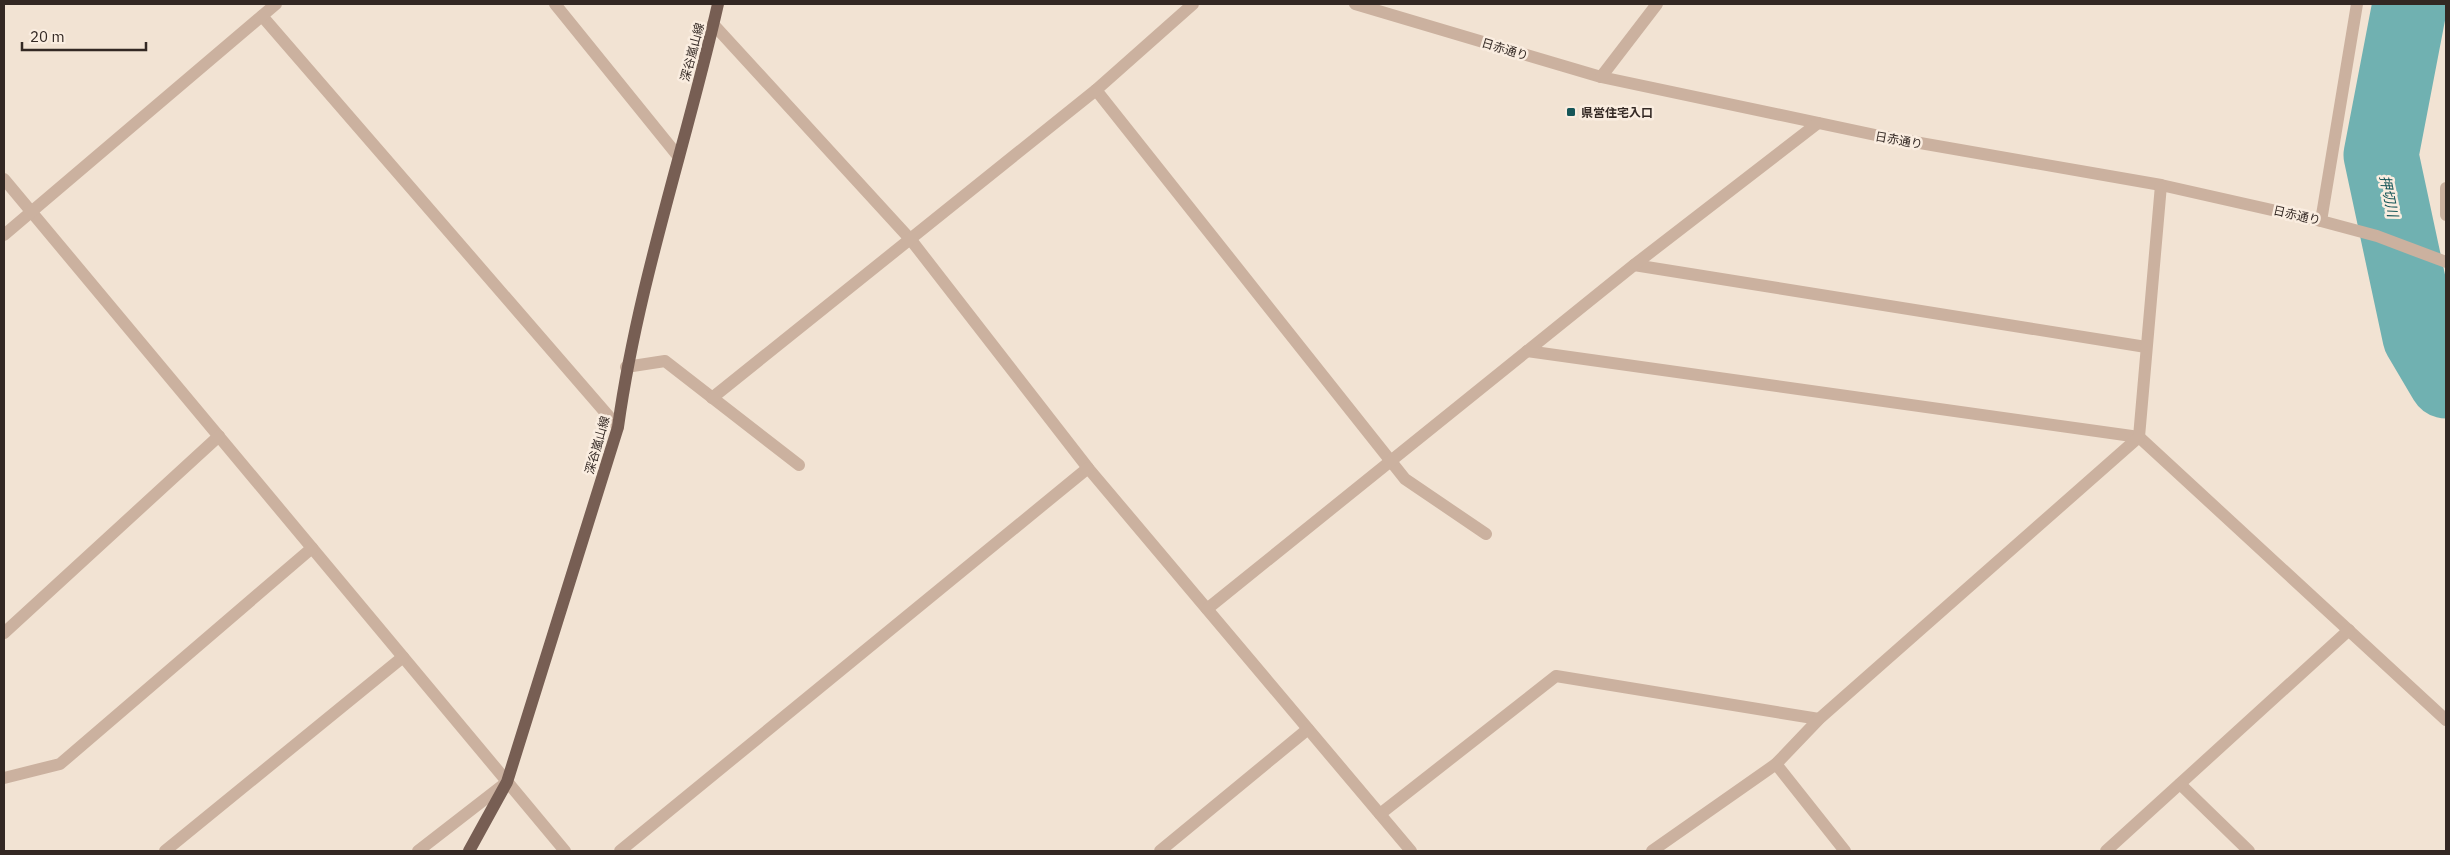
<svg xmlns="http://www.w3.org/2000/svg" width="2450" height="855" font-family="'IBM Plex Sans','Noto Sans JP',sans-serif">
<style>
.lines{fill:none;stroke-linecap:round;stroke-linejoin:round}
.river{stroke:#70b1b1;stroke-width:75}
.minor{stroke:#cbb19f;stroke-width:12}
.major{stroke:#775e53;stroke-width:12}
.poi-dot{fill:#165658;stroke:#faede0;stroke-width:2}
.labels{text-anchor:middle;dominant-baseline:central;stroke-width:5;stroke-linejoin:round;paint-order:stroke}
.street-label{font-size:12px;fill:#332823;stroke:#faede0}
.poi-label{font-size:12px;font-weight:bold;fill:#332823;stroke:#faede0;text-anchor:start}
.water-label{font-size:14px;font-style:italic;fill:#165658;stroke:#faede0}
</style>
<rect width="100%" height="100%" fill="#f2e3d3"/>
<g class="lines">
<path class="river" d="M2410,4L2381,155L2420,337L2446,381"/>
<g class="minor">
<path d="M555,4L678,156"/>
<path d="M1355,4L1601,77L1880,136L2161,185L2321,221L2377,236L2446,262"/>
<path d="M262,16L618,427"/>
<path d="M713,24L911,240L1088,468L1411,851"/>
<path d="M1601,77L1657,4"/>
<path d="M1096,90L1405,479L1486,534"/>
<path d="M4,179L565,851"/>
<path d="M2446,188V215"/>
<path d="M2321,221L2357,4"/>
<path d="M4,235L276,4"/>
<path d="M1634,265L2146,347"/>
<path d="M1527,351L2139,437L2446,720"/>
<path d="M626,367L665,361L799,465"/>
<path d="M712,398L1096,90L1193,4"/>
<path d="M1207,609L1634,265L1818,123"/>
<path d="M4,633L219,436"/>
<path d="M1776,764L1845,851"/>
<path d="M4,778L60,764L312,548"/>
<path d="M2180,784L2249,851"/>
<path d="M1380,814L1556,676L1819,719"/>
<path d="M165,851L403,657"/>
<path d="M418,851L507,782"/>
<path d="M620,851L1088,468"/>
<path d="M1160,851L1308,729"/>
<path d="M1652,851L1776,764L1819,719L2139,437L2161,185"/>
<path d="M2106,851L2349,630"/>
</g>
<path class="major" d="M469,851L507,782L618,427C638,283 686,145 718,4"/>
</g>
<rect class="poi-dot" x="1566" y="107" width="10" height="10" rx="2.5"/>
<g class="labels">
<g class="street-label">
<text transform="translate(1505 49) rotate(17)">日赤通り</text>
<text transform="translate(692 52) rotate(-75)">深谷嵐山線</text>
<text transform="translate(1899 140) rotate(10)">日赤通り</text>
<text transform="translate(2297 215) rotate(13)">日赤通り</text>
<text transform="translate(597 445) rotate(-74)">深谷嵐山線</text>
</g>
<g class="poi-label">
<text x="1581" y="112">県営住宅入口</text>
</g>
<g class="water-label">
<text transform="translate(2389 196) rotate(78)">押切川</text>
</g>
</g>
<rect width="2450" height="855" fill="none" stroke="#332823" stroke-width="10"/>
<path d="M22 42v8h124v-8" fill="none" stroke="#332823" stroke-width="2.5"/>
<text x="30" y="42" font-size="15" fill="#332823" stroke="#faede0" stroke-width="4" paint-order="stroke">20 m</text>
</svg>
